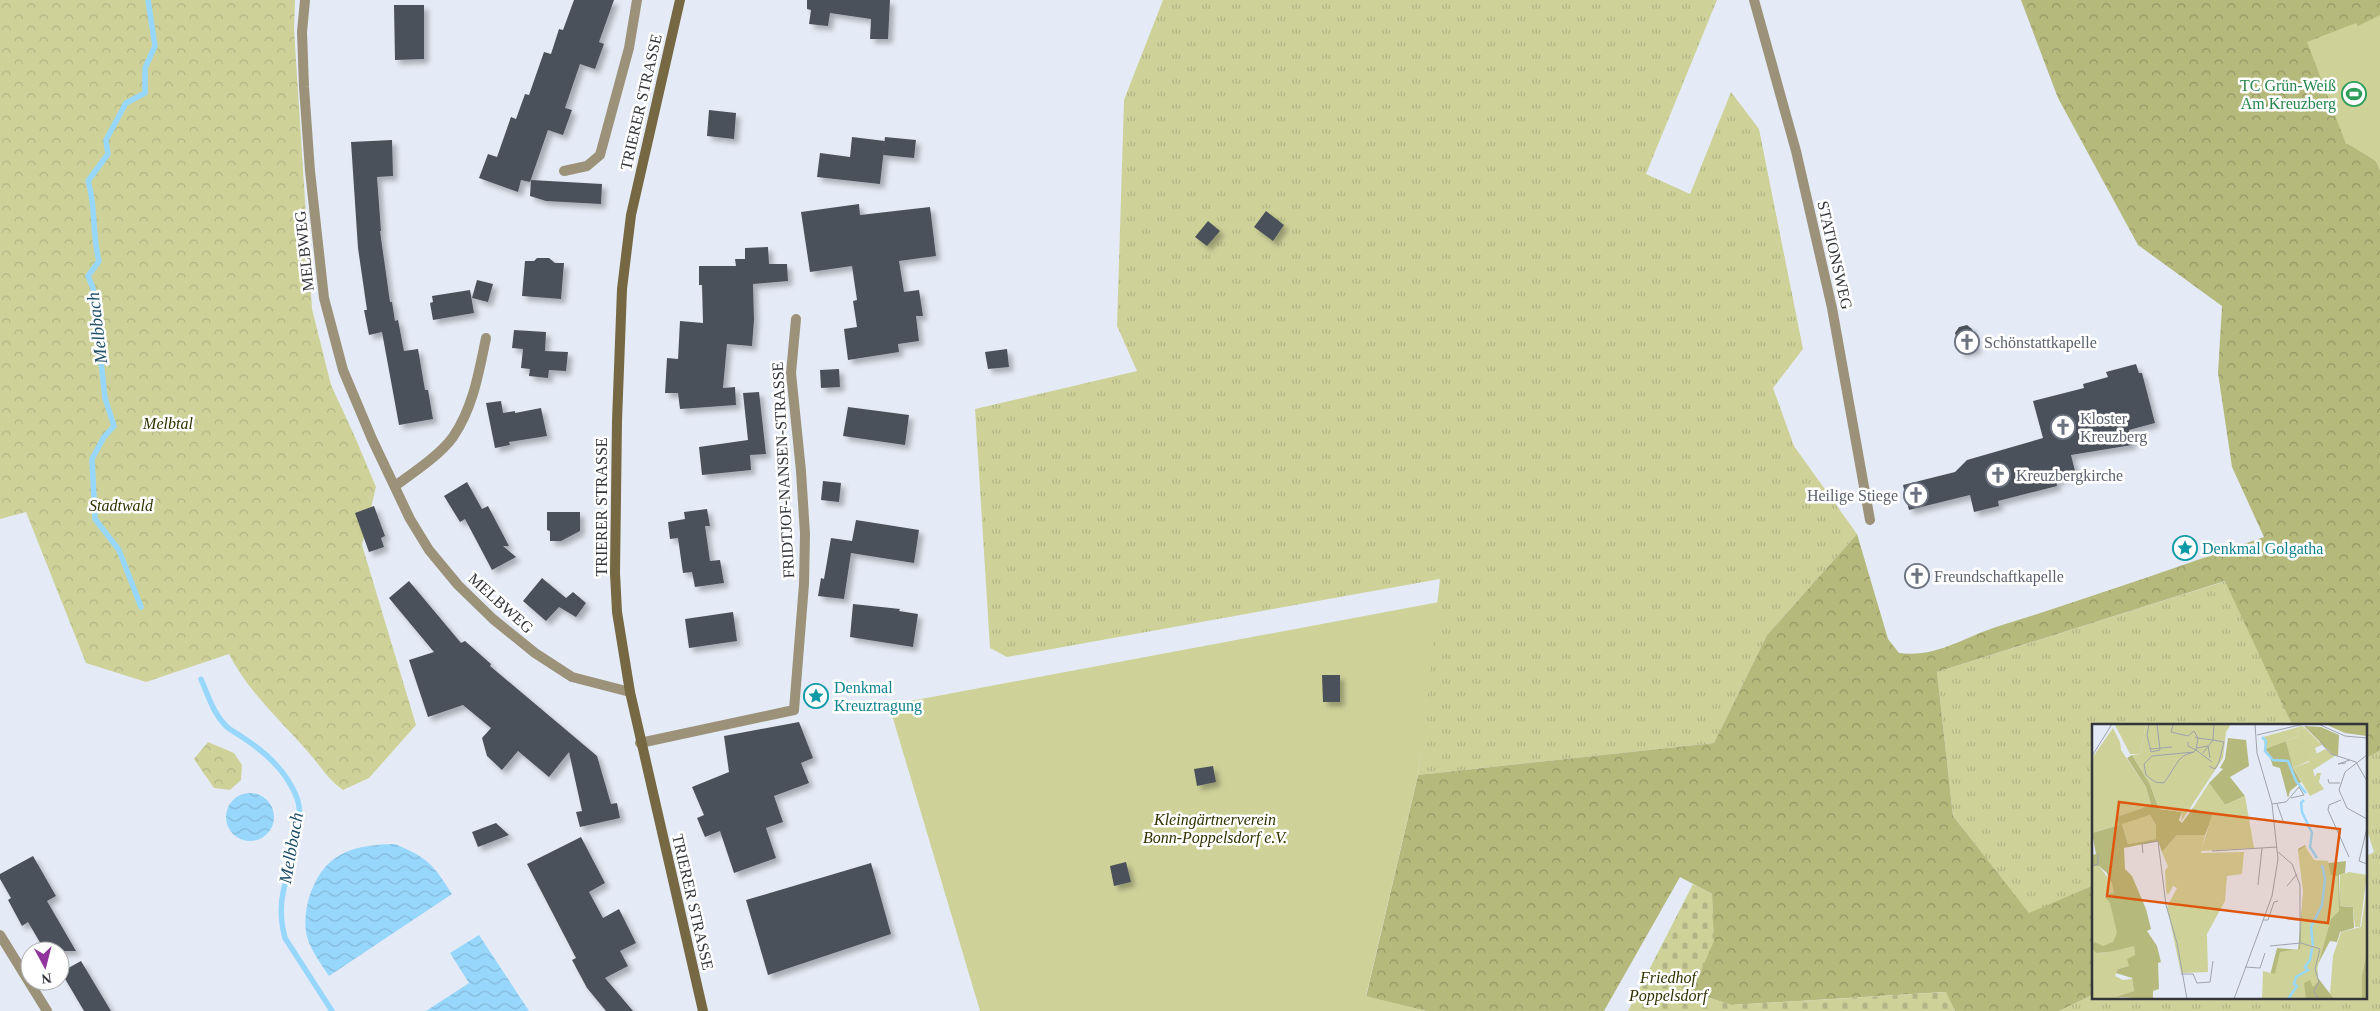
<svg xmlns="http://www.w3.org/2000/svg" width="2380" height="1011" font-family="'Times New Roman',serif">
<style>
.grass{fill:url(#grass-tufts)}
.forest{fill:url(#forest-crowns)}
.cemetery{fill:url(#cemetery-stones)}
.park{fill:url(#park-crowns)}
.garden{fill:#ced299}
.water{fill:url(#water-waves)}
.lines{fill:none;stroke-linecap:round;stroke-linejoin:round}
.stream{stroke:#98d7fc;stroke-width:5.5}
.building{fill:#4c515a;filter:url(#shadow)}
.street{stroke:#9b9279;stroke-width:10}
.secondary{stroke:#756842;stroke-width:10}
.labels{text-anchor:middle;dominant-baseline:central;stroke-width:5;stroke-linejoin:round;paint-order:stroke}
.leisure-label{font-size:16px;fill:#27864d;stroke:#fff;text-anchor:end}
.street-label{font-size:16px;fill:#33353a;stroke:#fff}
.worship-label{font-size:16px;fill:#5b616d;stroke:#fff;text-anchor:start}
.park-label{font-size:16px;font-style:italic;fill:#313200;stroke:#fff}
.culture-label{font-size:16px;fill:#0d838f;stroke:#fff;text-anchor:start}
.water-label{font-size:18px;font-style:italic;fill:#1e4e68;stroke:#fff}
.inset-river{fill:none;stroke:#98d7fc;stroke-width:2.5}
.inset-road{fill:none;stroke:#9ea2ab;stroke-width:1}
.view{fill:#df570e;fill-opacity:0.15;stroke:#df570e;stroke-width:2.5}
.inset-edge{fill:none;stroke:#33353a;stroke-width:2.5}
</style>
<defs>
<pattern id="grass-tufts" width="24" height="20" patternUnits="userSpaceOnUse" patternTransform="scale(1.25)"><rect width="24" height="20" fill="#ced299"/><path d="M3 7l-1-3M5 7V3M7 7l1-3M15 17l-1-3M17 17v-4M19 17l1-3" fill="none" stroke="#b1b585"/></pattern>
<pattern id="forest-crowns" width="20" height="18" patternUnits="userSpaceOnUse" patternTransform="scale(1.25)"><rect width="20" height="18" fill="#b5b97b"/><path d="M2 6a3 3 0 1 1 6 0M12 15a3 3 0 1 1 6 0" fill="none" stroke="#949766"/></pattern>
<pattern id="cemetery-stones" width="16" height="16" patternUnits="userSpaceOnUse" patternTransform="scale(1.25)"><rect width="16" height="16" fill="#ced299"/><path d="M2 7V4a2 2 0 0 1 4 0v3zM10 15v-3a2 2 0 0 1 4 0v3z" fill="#b1b585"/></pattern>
<pattern id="park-crowns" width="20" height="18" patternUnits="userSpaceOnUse" patternTransform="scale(1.25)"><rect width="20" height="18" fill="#ced299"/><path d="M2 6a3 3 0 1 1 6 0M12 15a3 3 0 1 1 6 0" fill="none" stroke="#b1b585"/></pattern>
<pattern id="water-waves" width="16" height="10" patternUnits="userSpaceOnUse" patternTransform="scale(1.25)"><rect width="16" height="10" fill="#98d7fc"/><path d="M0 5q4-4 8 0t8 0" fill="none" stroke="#83b9d9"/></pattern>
<filter id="shadow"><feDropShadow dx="4.5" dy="4.5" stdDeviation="2.5" flood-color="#0004"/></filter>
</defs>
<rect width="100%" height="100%" fill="#e5ebf6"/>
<g class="grass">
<path d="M1163,0H1717L1646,174L1690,194L1731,92L1759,129L1803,349L1773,388L1794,446L1857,534L1767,635L1714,743L1418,775L1440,579L1007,657L990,648L975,409L1137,371L1117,326L1124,100Z"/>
<path d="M2226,581L2292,725H2094V885L2029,914L1953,816L1937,672Z"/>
<path d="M2380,751V1011H2059L2094,994V997H2366V856L2374,852L2366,827V758Z"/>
</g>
<path class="forest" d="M2021,0H2380V17L2348,143L2376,161L2380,170V751L2366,758V725H2292L2225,581L1937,672L1953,816L2029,913L2094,885V994L2059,1011H1955L1945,992L1731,1005L1692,992L1713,941L1712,894L1680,877L1604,1011H1426L1366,997L1418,775L1714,743L1767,635L1857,534L1888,639L1899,653C1935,658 1963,638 1996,627C2086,599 2175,568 2264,537L2232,467L2218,373L2222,306L2138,245L2058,98Z"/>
<path class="cemetery" d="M1693,884L1712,894L1714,941L1692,992L1731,1005L1946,992L1955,1011H1628Z"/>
<g class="park">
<path d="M0,0H295L294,29L312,309L331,385L355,437L376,487L362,545L416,725L369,778L343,790C330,781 324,771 314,759C286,725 249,694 229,654L146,682L86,663L26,512L0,519Z"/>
<path d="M208,742L234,753L242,765L241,780L230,790L214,788L194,759Z"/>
</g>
<g class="garden">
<path d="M2380,15V170L2376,161L2348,144H2346L2307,42L2356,23L2358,26Z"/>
<path d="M1439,602L1418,775L1366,996L1426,1011H980L889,705Z"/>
</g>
<g class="water">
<circle cx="250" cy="817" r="24"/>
<path d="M395,844C428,858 433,864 452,894L329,976C321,964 308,947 306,932C304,917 307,900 313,887C329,850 358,845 395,844Z"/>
<path d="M479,935L529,1011H426L469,983L450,953Z"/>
</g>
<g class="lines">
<g class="stream">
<path d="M141,607L119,550L95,519L92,459L104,437L114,426L105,398L93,288L88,276L99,261C92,235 96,206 88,181L108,154L106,140L126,103L145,93V68L155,46L148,0"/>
<path d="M201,679C208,695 213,713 226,726C231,731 239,734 245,739C268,754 287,772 297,798C306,824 290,863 284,888C280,904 281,923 285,938L332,1011"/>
</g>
</g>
<g class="building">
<path d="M574,0H614L599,42L604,44L595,69L580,64L565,108L572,110L563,135L548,130L530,182L521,180L518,192L479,178L488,154L497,157L511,117L516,119L525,94L529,95L544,52L551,54L559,29L563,30Z"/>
<path d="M807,0H890L888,39H870L871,19L830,13L828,26L809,24L811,10L807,9Z"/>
<path d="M394,5H424V59L395,60Z"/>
<path d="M709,110L736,113L734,139L707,136Z"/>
<path d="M852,137L885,141L880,184L817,177L820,153L850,157Z"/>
<path d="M885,137L916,140L914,158L883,155Z"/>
<path d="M392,140L393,176L377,177L381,231H380L390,302H392L395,321L398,320L404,351L418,349L425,390H428L433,419L399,425L382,332L369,335L364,310H367L358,248L351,142Z"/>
<path d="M531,180L602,184L601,204L546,201L530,196Z"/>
<path d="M859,204L860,215L930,207L936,256L899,261L904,292L919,290L923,316H916L919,341L898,344L899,352L848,360L844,329L857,327L853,301L857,300L852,266L810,272L801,212Z"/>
<path d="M1266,211L1284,225L1273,241L1254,227Z"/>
<path d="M1208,221L1220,231L1207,246L1195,237Z"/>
<path d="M768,247L769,264H787L788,281L753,284L754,320L752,346L727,344L723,388L735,387L736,405L680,409L678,393H665L667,358L678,359L680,321L703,323L702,285H699V266H736L735,259H745V248Z"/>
<path d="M537,258H549L555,263H564L561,299L522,296L525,261H534Z"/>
<path d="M477,280L493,284L488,302L472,298Z"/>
<path d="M470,290L474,313L433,320L430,303L433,302L432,296Z"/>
<path d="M1967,325L1972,329L1977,349L1961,353L1955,333L1959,327Z"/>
<path d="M514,330L546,332L545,351L568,352L566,371L549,370L548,378L529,376L530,369L521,368L523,349L512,348Z"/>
<path d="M1007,349L1009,367L988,369L985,352Z"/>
<path d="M2136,364L2139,373H2142L2155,423L2129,430L2132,445L2071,455L2076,475L2056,480L2057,486L1998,501L1999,506L1974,512L1970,495L1909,510L1903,485L1955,472L1967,460L2043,438L2033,401L2084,388L2083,384L2108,377L2106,372Z"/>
<path d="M839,369L840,387L821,388L820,370Z"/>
<path d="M759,392L766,454L750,455L751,470L702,475L699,447L748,440L743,393Z"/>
<path d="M501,401L503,413L515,411V413L541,408L547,436L509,442L510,445L495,448L486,403Z"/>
<path d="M848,407L909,415L905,445L843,436Z"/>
<path d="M823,481L841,483L839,502L821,500Z"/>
<path d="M467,482L482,509L488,506L509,546H503L516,557L492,570L465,519L460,522L444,496Z"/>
<path d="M374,506L385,536L381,538L384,547L369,552L355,513Z"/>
<path d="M707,509L710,526H705L710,561L720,560L724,583L695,587L692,572L683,573L678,538L670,539L668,522L685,519L684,512Z"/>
<path d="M547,512H580V531L561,541H550V531L547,530Z"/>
<path d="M856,520L919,530L914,563L851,553L844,599L818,596L821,578L824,579L831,538L852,541Z"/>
<path d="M542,578L566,598L573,592L586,603L576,617L559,607L546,621L523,601Z"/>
<path d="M409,581L461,643L465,641L491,664L490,666L597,756L611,804L617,803L620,818L580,827L576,812L582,811L569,752L549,777L518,751L502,770L487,756L482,738L491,728L463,705L428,717L409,660L434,652L389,598Z"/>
<path d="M853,604L900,609L899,611L918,614L913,647L850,637Z"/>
<path d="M733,612L737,641L689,648L685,619Z"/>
<path d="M1322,675H1340V702H1323Z"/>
<path d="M799,722L813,758L801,763L809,783L774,796L783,822L766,828L776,858L734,873L720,831L705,837L697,818L704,815L692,787L729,772L724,736Z"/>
<path d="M1213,766L1216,782L1197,786L1194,769Z"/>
<path d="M496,823L509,835L478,847L472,832Z"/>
<path d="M581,837L605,883L589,892L603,918L619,909L636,943L620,951L628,966L605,978L633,1011H606L587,988L572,960L576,958L527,864Z"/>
<path d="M33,856L56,896L47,901L76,951H45L28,922L22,926L8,900L11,898L0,879V874Z"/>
<path d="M1126,862L1131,882L1114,886L1110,866Z"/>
<path d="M871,863L891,934L768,975L746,900Z"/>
<path d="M81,961L111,1011H84L61,972Z"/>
</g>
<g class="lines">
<g class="street">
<path d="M305,0L302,32L304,87L310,171L324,298L343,370L372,439L410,519L429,550L458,585L493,619L535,653L572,677L630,692"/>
<path d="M1754,0L1796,151L1832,308L1870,520"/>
<path d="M564,171L587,166L600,155L629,48L637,0"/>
<path d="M395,486C413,473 440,455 453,437C473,408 479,372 486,338"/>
<path d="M640,743L794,710L804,584L805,534L801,471L791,373L796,319"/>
<path d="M0,935L47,1011"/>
</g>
<path class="secondary" d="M680,0L631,215L622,289L617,421L615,573L617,612L630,692L703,1011"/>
</g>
<defs>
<symbol id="stadium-ring" viewBox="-11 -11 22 22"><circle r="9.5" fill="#fff" stroke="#2e9e5b" stroke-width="1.5"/><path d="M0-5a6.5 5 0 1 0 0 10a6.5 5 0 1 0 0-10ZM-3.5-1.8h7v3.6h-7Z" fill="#2e9e5b"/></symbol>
<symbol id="church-ring" viewBox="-11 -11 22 22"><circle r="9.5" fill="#fff" stroke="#6b7280" stroke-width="1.5"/><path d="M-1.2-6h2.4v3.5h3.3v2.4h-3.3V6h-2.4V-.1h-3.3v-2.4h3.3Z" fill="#6b7280"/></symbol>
<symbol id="sight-ring" viewBox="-11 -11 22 22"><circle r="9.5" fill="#fff" stroke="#0f9aa8" stroke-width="1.5"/><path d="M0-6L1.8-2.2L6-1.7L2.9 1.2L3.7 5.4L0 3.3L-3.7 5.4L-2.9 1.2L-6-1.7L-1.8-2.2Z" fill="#0f9aa8"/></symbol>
</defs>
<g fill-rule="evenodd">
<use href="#stadium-ring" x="2340" y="80" width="28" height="28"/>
<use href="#church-ring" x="1953" y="328" width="28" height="28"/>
<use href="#church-ring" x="2049" y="413" width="28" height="28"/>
<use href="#church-ring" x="1984" y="461" width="28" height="28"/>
<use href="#church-ring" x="1902" y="481" width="28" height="28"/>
<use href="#sight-ring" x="2171" y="534" width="28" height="28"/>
<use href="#church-ring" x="1903" y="562" width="28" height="28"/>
<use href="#sight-ring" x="802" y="682" width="28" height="28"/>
</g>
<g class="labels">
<g class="leisure-label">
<text x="2336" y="85">TC Grün-Weiß<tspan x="2336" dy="18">Am Kreuzberg</tspan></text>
</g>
<g class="street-label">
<text transform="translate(641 102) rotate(-77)">TRIERER STRASSE</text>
<text transform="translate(304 251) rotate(-96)">MELBWEG</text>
<text transform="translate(1835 255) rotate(77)">STATIONSWEG</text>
<text transform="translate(783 470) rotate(-93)">FRIDTJOF-NANSEN-STRASSE</text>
<text transform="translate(601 507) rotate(-90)">TRIERER STRASSE</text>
<text transform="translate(501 603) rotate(42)">MELBWEG</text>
<text transform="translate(693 902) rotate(77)">TRIERER STRASSE</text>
</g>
<g class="worship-label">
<text x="1984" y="342">Schönstattkapelle</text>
<text x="2080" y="418">Kloster<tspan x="2080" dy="18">Kreuzberg</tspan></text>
<text x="2016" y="475">Kreuzbergkirche</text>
<text x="1898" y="495" text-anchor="end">Heilige Stiege</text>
<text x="1934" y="576">Freundschaftkapelle</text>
</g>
<g class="park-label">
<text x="168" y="423">Melbtal</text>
<text x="121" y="505">Stadtwald</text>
<text x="1215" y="819">Kleingärtnerverein<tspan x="1215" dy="18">Bonn-Poppelsdorf e.V.</tspan></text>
<text x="1668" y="977">Friedhof<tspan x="1668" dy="18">Poppelsdorf</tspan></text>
</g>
<g class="culture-label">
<text x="2202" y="548">Denkmal Golgatha</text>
<text x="834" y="687">Denkmal<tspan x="834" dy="18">Kreuztragung</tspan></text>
</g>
<g class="water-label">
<text transform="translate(97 328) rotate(-97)">Melbbach</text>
<text transform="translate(291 848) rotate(-80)">Melbbach</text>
</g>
</g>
<g transform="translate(2092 724)">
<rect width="275" height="275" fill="#e5ebf6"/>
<path d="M21,4L28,18L29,26L54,63L59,81L26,93L27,100L58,91L64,101V115L36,120L30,100L0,109V34ZM213,4L230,21L223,24L225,30L217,34V37L201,44L194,17L207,12L205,7ZM85,111H113L109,129L152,128L150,150L135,152L133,177L115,210L116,248L89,249L75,183L85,164L81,162L76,171L74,167L73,146L76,143L70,128ZM275,163V227L270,251V275H242L238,270L241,232L249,208L269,203ZM33,222H42L43,231L37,242L26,245L23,252L31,256L40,255L42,267L24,275H0V224L5,229L17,228Z" fill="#ced299"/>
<path d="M233,0H275V12L253,9ZM212,2L229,3L247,11L246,32L240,30ZM136,14L154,16L157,42L138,53L153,72L133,81L117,59L131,45L128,44L133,35ZM194,17L201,44L209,58L198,67L196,74L188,44L181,42L176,28L172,25ZM40,31L58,60L67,85L90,88L87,96L90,99L101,84L121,91L113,111H85L70,128L66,117L32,124L33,145L40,152L54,185L59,205L55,207L65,222L69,238L66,239L67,265L61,267V275L24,273L42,267L40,254L24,249L26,245L37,242L35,235L43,231L42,222L17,228L4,229L0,224L17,157L15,149L7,142L0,143V131L4,130L0,109L27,101L25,93L59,81L54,63L35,34ZM58,91L64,101V115L36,120L30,100ZM213,121L221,141L254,137L253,149L247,151L248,182L261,183L262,204L248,208L245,218L238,217L225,242L226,254L242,275H172L185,224L206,226L213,150L206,125ZM275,227V275H270V251Z" fill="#b5b97b" fill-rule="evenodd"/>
<path d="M54,0H139L134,8L131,34L89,98L90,88L67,85L58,60L40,31L48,30Z" fill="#ced299"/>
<path d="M213,122L222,136L236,137L239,151L246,152L247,187L239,195L225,245L226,258L221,263L218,256L212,259L214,275H170L171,247L183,250L188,228L208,225L211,167L206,127Z" fill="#ced299"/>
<path d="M54,0L48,30H38L23,1ZM210,2L213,4L205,7L207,12L174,25L171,13ZM233,25L243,32L221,46L223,53L225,49H229L227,58L232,65L218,72L201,44L217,38V34ZM117,59L133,81L153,72L162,124L109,127L120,91L101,84ZM7,142L20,159L22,169L12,172L18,179L25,209L21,218L11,222L0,217V143ZM257,148L275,151L268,203H263L261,183L248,182V151Z" fill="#ced299"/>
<path class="inset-river" d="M170,13L174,17L173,27L181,36L196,37L204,57L214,69M212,76L209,79L210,88L220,109L218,123L225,134M221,222L219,203L230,181L233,155L230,141M196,275L205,262L202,260L204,253L216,246L213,243L218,236L220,224"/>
<path class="inset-road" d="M57,0L55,11L59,28L68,26L65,0M226,0L253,12L275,14M81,1L79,8L96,12L102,7L106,14M165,11L212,0M103,13L106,14L104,26L120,38M106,14L121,16L111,29M96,18V22L104,26L102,28L93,31L87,36L72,59L63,58L54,51L52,40L60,32L102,28M228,18L239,30L264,38L275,57M105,24L116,22L118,34M58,25L80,23M275,31L253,48L247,66L255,84L275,95M0,32L20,0M254,39L246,40L258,36M117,42L123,45L127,38L132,18L121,16L122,0M236,55L237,59H248M249,76L237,81L236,86L257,133M180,80L194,78L207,63L212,71L199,74M185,80L191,97M275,104L267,137L275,140M120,127L185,123M186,128L200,140L208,161V219M51,129L50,120L66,117L74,181L85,219L95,275M0,142L6,140V130M166,161L170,124M195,162L205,150M171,196H176L182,178L186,177M178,222L209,219L228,225L223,245L227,258L222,267L226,275M153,243L168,244L173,229M89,250H101L105,259L118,258L121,237M142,275L180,172L186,135L180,80L165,29L163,0"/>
<path class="view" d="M27,78L248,105L236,199L15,172Z"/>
<rect width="275" height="275" class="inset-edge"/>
</g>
<g transform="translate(45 966) rotate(173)"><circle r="24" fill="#ffffff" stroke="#adaeb0"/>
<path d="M0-4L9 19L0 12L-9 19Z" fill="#91349e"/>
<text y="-8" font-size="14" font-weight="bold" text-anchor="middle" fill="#33353a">N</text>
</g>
</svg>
